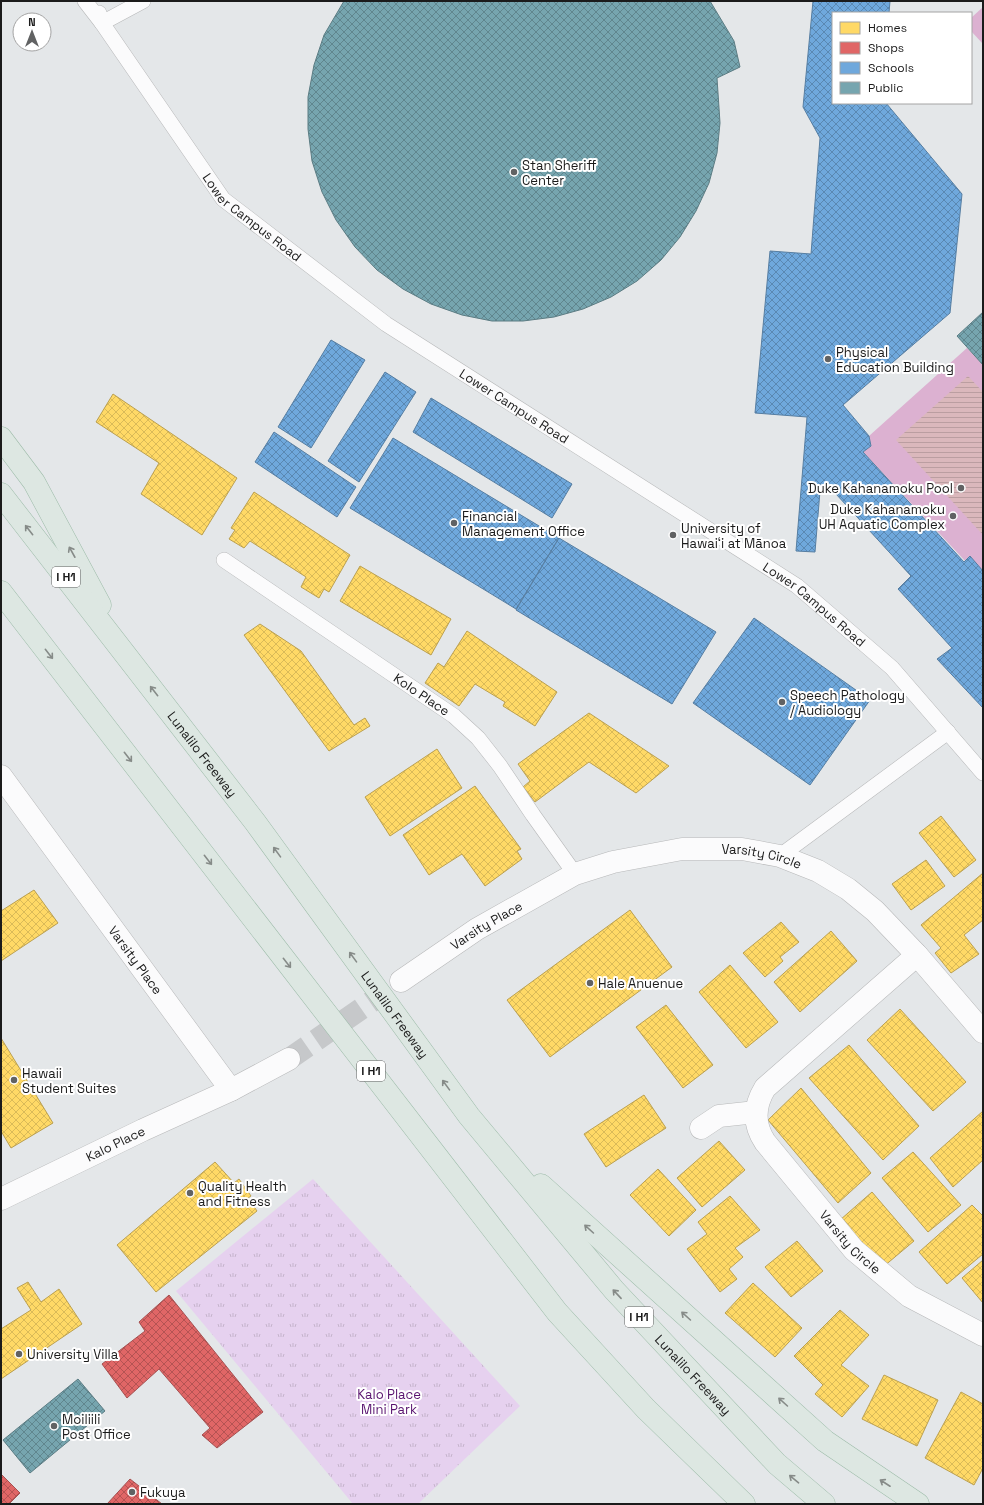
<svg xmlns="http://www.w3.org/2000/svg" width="984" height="1505" font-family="'Space Grotesk',sans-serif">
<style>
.park{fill:url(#park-tufts)}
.pitch{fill:#dcb1d1}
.water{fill:url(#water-rules)}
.homes{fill:url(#homes-cross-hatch);stroke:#bba050}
.shops{fill:url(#shops-cross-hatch);stroke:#a55050}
.schools{fill:url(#schools-cross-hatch);stroke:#567ea2}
.public{fill:url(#public-cross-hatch);stroke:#5b7c83}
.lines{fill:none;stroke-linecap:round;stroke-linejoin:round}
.minor-tunnel{stroke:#c6c8ca;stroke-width:22;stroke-dasharray:22 11;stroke-linecap:butt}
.service-casing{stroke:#b7b8b9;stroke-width:16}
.minor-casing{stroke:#b7b8b9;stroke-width:23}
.motorway-casing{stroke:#9cbba8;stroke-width:23}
.service{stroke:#fbfbfc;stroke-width:15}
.minor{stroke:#fbfbfc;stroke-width:22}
.motorway{stroke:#dde7e2;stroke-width:22}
.oneway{stroke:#868b88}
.poi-dot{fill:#616263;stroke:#fff;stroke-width:1.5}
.labels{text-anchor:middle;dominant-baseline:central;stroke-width:4;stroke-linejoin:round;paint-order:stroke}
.shield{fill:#fff;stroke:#5f5f5f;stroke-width:1}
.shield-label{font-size:12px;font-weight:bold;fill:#1b1b1b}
.poi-label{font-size:13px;fill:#1b1b1b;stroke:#fff;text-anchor:start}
.street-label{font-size:13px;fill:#1b1b1b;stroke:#fff}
.park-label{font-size:13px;fill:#59136f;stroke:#fff}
</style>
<defs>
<pattern id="park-tufts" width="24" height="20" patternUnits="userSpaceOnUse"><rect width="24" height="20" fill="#e6d1ef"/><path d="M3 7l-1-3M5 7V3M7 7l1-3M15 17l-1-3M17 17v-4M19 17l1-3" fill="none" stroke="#c5b3cc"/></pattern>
<pattern id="water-rules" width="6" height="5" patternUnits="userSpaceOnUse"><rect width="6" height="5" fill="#dbb8bc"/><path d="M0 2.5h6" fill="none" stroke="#bb9ea1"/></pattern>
<pattern id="homes-cross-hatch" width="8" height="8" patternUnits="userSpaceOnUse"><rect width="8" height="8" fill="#ffd966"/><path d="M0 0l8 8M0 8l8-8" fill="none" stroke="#daba58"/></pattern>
<pattern id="shops-cross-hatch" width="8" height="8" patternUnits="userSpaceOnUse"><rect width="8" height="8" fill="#e06666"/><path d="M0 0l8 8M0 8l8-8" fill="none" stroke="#b55353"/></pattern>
<pattern id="schools-cross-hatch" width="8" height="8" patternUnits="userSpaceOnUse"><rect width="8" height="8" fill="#6fa8dc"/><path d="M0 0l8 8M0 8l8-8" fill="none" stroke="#5a88b2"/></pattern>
<pattern id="public-cross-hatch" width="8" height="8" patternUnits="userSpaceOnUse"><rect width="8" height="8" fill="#76a5af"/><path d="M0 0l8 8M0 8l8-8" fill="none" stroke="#60868e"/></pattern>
</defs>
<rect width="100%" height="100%" fill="#e4e7e9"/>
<path class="park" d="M313,1179L520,1406L418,1504H353L176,1291Z"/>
<g class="pitch">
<path d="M983,7V44L971,31V18Z"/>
<path d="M967,348L983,365V580L863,452L871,446L869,436Z"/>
</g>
<path class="water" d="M968,376L983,392V535L896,440Z"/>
<g class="homes">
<path d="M113,394L237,478L202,535L141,494L159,463L96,422Z"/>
<path d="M254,492L350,555L329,592L324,589L319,598L301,587L306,577L250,541L244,548L229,539L235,530L231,528Z"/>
<path d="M360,566L451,619L431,655L340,601Z"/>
<path d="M260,624L301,651L354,725L365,718L370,726L329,751L244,635Z"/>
<path d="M467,631L557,692L535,726L503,706L505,702L475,684L459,706L425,683L438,663L444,667Z"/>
<path d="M589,713L669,766L636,793L589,762L535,802L523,787L530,781L518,764Z"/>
<path d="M437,749L462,788L390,836L365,797Z"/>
<path d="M475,786L521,849L517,851L522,859L485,886L462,854L429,875L403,835Z"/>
<path d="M941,816L976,860L954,877L919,833Z"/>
<path d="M926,860L945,886L911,910L892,884Z"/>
<path d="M983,873V920L964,935L979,954L951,973L935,953L941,948L921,925Z"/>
<path d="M34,890L58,923L1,961V911Z"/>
<path d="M630,910L672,967L550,1057L507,1000Z"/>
<path d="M781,922L799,942L780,957L783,961L765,977L743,953Z"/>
<path d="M831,931L857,961L800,1012L774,982Z"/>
<path d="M730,965L778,1022L746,1048L699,992Z"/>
<path d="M666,1005L713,1065L683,1088L636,1027Z"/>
<path d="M900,1009L966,1082L933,1111L867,1040Z"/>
<path d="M1,1038L53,1123L11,1148L1,1131Z"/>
<path d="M849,1045L919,1126L883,1160L809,1078Z"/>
<path d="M801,1088L871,1173L838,1203L768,1120Z"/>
<path d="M644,1095L666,1128L606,1167L584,1134Z"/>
<path d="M983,1111V1160L953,1187L930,1158Z"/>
<path d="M719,1141L745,1170L702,1207L677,1178Z"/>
<path d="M913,1152L961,1205L928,1232L882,1178Z"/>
<path d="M215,1162L234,1183L239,1179L251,1196L248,1198L257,1211L156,1292L117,1245Z"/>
<path d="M658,1169L696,1210L669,1236L630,1195Z"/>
<path d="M872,1192L914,1241L883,1267L840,1220Z"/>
<path d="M730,1196L760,1230L735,1248L743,1257L729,1269L737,1279L720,1292L687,1249L707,1234L698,1222Z"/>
<path d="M972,1205L983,1216V1254L947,1284L919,1252Z"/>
<path d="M797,1241L823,1271L791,1297L765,1267Z"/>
<path d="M983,1260V1303L962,1278Z"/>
<path d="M28,1282L41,1302L59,1289L82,1324L1,1379V1329L31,1310L17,1288Z"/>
<path d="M753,1283L802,1328L775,1357L725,1313Z"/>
<path d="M840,1310L869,1335L841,1365L869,1386L842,1417L815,1394L823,1385L794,1356Z"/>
<path d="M884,1375L938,1400L917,1446L862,1419Z"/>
<path d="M961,1392L983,1404V1468L974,1485L925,1458Z"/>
</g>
<g class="shops">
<path d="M169,1295L263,1412L217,1448L202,1435L210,1428L159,1369L127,1398L102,1364L145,1331L139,1322Z"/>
<path d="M1,1474L20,1493L9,1504H1Z"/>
<path d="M130,1479L162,1504H107Z"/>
</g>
<g class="schools">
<path d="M813,1H890L889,13H833V103H886L962,194L950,313L843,405L869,436L871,446L863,452L964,562L970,556L983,571V708L937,659L952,648L898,589L911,576L836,494L820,491L815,552L796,551L807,417L755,413L770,251L811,254L820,138L803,107Z"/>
<path d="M331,340L365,360L311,448L278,427Z"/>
<path d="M385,372L416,392L359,482L328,461Z"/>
<path d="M431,398L572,484L552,518L413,432Z"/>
<path d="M274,432L356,487L337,517L255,462Z"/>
<path d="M393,438L559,538L516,609L350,508Z"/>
<path d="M559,538L716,632L672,704L516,610Z"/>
<path d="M754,618L870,700L810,785L693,703Z"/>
</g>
<g class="public">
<path d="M344,1H710L734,41L740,67L717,78L720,123L717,153L709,183L696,211L680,237L661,260L637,281L611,297L583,309L554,317L523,321H492L462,315L431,304L403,289L377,270L355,247L336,220L322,192L312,161L308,129V97L314,65L324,35Z"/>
<path d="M983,312V365L957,336Z"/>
<path d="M78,1379L105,1411L30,1473L3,1440Z"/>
</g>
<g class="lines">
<path class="minor-tunnel" d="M289,1059L401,981"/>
<defs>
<g id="service">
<path id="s1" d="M85,1L102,23L223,199L386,324L797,586L892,668L983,773"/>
<path d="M99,13L102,23L143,1"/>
<path id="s2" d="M224,560L454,716L478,738L500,766L533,815L575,874"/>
<path d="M780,856L948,732"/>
</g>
<g id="minor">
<path id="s3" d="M1,776L231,1090"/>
<path id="s4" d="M917,955L765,1088C754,1106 753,1124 765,1142L854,1250L909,1296L983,1335"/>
<path id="s5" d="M401,981L477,929L575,874L613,862L682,849H742L780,856L818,871L848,889L875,911L917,955L983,1032"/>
<path d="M701,1128L719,1116L756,1112"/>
<path id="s6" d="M1,1199L143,1130L231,1090L289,1059"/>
</g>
<g id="motorway">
<path d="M1,438L34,482L100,605"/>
<path id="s7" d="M1,494L255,822L469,1116L614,1290L777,1464L824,1504"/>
<path d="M1,592L557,1312L646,1409L744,1504"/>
<path d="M541,1185L825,1441L918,1504"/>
</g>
</defs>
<use href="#service" class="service-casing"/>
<use href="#minor" class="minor-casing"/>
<use href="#motorway" class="motorway-casing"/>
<use href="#service" class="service"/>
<use href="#minor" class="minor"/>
<use href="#motorway" class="motorway"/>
</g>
<defs><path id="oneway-shaft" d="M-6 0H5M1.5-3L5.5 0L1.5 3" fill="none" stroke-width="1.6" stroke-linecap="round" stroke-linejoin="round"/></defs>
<g class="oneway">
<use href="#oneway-shaft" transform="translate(29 530) rotate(-128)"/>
<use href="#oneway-shaft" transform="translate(72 552) rotate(-119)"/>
<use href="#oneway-shaft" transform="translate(49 654) rotate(52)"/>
<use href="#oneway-shaft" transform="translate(154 691) rotate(-128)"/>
<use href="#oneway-shaft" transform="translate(128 757) rotate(52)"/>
<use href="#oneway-shaft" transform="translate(277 852) rotate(-126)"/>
<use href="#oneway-shaft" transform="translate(208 860) rotate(52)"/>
<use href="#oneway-shaft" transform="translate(353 957) rotate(-126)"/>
<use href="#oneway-shaft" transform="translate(287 963) rotate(52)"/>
<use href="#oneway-shaft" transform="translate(446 1085) rotate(-126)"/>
<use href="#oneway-shaft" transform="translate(589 1229) rotate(-138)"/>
<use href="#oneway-shaft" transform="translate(617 1294) rotate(-133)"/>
<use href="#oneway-shaft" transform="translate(686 1316) rotate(-138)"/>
<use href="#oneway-shaft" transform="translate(783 1402) rotate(-138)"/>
<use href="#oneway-shaft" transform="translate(794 1479) rotate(-140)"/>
<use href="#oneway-shaft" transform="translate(885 1483) rotate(-147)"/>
</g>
<g class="poi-dot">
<circle cx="514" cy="172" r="4"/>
<circle cx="828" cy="359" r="4"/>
<circle cx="961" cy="488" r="4"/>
<circle cx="953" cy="516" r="4"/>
<circle cx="454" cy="523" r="4"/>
<circle cx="673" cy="535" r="4"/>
<circle cx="782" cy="702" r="4"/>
<circle cx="590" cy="983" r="4"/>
<circle cx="14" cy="1080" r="4"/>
<circle cx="190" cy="1193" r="4"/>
<circle cx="19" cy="1354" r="4"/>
<circle cx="54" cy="1426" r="4"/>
<circle cx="132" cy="1492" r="4"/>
</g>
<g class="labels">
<g class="shield">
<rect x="52" y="567" width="28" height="20" rx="3"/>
<rect x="357" y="1061" width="28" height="20" rx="3"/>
<rect x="625" y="1307" width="28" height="20" rx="3"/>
</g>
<g class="shield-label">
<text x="66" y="577">I H1</text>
<text x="371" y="1071">I H1</text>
<text x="639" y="1317">I H1</text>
</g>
<g class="poi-label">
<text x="522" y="165">Stan Sheriff<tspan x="522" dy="15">Center</tspan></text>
<text x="836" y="352">Physical<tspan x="836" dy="15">Education Building</tspan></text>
<text x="953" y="488" text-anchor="end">Duke Kahanamoku Pool</text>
<text x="945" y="509" text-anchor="end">Duke Kahanamoku<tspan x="945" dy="15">UH Aquatic Complex</tspan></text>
<text x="462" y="516">Financial<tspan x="462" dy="15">Management Office</tspan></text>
<text x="681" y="528">University of<tspan x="681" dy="15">Hawaiʻi at Mānoa</tspan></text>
<text x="790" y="695">Speech Pathology<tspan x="790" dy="15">/ Audiology</tspan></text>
<text x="598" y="983">Hale Anuenue</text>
<text x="22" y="1073">Hawaii<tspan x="22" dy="15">Student Suites</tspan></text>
<text x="198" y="1186">Quality Health<tspan x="198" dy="15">and Fitness</tspan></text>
<text x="27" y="1354">University Villa</text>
<text x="62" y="1419">Moiliili<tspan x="62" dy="15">Post Office</tspan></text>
<text x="140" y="1492">Fukuya</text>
</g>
<g class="street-label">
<text stroke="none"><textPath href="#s1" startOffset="275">Lower Campus Road</textPath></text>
<text stroke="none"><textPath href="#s1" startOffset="599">Lower Campus Road</textPath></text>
<text stroke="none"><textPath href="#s1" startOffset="959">Lower Campus Road</textPath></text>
<text stroke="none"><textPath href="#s2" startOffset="239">Kolo Place</textPath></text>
<text stroke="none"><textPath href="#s7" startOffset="329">Lunalilo Freeway</textPath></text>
<text stroke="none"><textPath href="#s5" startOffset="395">Varsity Circle</textPath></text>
<text stroke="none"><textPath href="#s5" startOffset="102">Varsity Place</textPath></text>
<text stroke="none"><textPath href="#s3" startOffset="228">Varsity Place</textPath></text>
<text stroke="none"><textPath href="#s7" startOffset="653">Lunalilo Freeway</textPath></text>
<text stroke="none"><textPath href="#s6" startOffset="127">Kalo Place</textPath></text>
<text stroke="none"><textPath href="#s4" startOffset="391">Varsity Circle</textPath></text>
<text stroke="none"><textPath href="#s7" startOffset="1121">Lunalilo Freeway</textPath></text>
</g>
<g class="park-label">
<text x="389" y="1394">Kalo Place<tspan x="389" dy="15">Mini Park</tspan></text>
</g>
</g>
<rect width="984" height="1505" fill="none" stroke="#1b1b1b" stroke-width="4"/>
<rect x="832" y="12" width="140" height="92" fill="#ffffff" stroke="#a4a4a4"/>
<rect x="840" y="22" width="20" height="12" fill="#ffd966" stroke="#a4a4a4"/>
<text x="868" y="32" font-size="12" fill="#1b1b1b">Homes</text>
<rect x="840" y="42" width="20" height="12" fill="#e06666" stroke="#a4a4a4"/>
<text x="868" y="52" font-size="12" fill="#1b1b1b">Shops</text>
<rect x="840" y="62" width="20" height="12" fill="#6fa8dc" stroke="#a4a4a4"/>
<text x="868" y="72" font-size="12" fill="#1b1b1b">Schools</text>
<rect x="840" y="82" width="20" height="12" fill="#76a5af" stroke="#a4a4a4"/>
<text x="868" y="92" font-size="12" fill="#1b1b1b">Public</text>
<g transform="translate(32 32)"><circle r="19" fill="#ffffff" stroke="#a4a4a4"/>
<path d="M0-3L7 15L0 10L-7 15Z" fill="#616263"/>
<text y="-6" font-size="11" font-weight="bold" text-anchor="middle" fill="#1b1b1b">N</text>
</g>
</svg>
